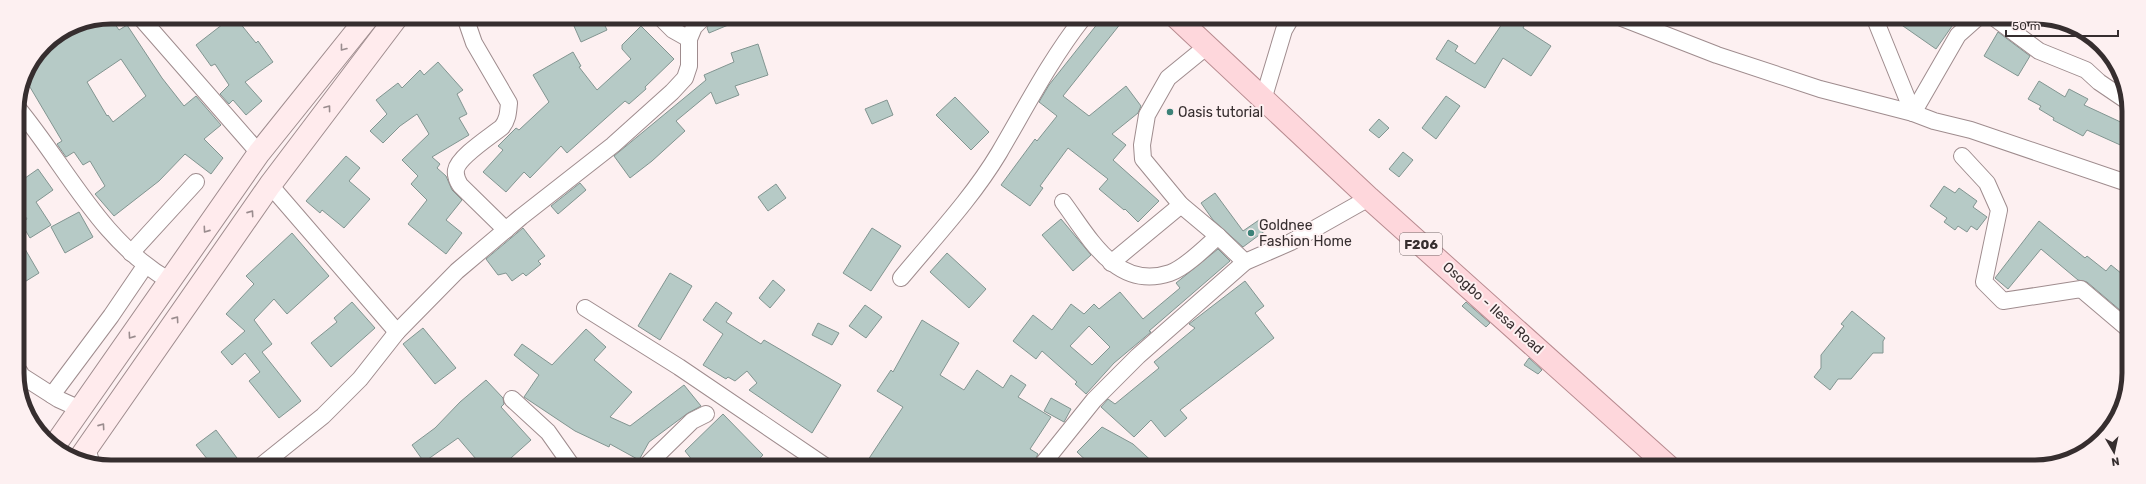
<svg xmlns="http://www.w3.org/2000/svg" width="2146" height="484" font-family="Rubik,sans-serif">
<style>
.building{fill:#b6cac6;stroke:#829591;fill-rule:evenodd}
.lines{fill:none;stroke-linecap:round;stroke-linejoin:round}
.minor-casing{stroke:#9f8c8e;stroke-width:18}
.secondary-casing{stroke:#9f8c8e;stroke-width:24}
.primary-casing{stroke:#b88b90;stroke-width:24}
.minor{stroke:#fff;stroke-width:16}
.secondary{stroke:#ffebed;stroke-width:22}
.primary{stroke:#fed7dc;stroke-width:22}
.oneway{stroke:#9a8c8e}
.poi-dot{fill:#3c8278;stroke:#fdf0f1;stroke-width:1.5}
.labels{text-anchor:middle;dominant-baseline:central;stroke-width:4;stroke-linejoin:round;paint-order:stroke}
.shield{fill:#fdf0f1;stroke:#726869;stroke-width:1}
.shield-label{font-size:13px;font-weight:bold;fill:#362e2f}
.poi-label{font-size:14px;fill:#362e2f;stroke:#fdf0f1;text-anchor:start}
.street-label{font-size:14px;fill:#362e2f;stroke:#fdf0f1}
.rim{fill:none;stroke:#362e2f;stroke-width:5}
</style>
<rect width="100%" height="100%" fill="#fdf0f1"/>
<g class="building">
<path d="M110,17L119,30L127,25L162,78L184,106L196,96L221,125L204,139L223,158L211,174L185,154L159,181L114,216L95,194L105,186L90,161L83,165L74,152L66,157L57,144L62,141L24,77L45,44L75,24ZM121,59L146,96L113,122L108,115L107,116L87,82Z"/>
<path d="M232,17H235L256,43L258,41L273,62L245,82L262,101L246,115L233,100L229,104L220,94L229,85L215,64L211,66L196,45Z"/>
<path d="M570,17H601L607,30L581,42Z"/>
<path d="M712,18H745L709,33L707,28Z"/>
<path d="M1102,18H1125L1063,96L1089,116L1126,86L1141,106L1138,113L1112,134L1126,145L1113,160L1159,201L1138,222L1125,209L1124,210L1099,189L1108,179L1068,148L1040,186L1043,188L1030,206L1001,185L1035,139L1037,141L1057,116L1039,102L1049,85Z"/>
<path d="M1506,18H1513L1524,26L1523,28L1551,46L1531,76L1503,58L1485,88L1436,59L1448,40L1458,46L1455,51L1475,64Z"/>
<path d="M1893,19H1957L1936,49Z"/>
<path d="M641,26L674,59L645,87L646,89L629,104L625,101L567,153L561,146L530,178L524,172L506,192L483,172L503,150L498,146L516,128L519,130L549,102L533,75L573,52L581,66L579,67L597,90L631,59L622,49V45Z"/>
<path d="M1998,32L2030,56L2018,76L1984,56Z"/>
<path d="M758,44L768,75L735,86L739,95L716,104L711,92L676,121L685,131L652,161L630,178L614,156L706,80L704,75L734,62L731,53Z"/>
<path d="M438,62L463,90L457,94L467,114L459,118L469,135L432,157L440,164L437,168L446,176L452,190L462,200L446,220L462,233L446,254L408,224L427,200L411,184L418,176L402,160L429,134L417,114L400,126L383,143L370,131L387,114L376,100L398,83L402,88L420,70L424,75Z"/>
<path d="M2039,81L2065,97L2069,89L2088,99L2084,105L2127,125V148L2087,130L2083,136L2053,120L2054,118L2039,109L2041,106L2028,99Z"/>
<path d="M1446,96L1460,106L1436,139L1422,128Z"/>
<path d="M955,97L989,132L971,150L936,115Z"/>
<path d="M887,100L893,115L872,124L865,109Z"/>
<path d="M1379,119L1389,128L1379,138L1369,130Z"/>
<path d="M1403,152L1413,160L1399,177L1389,169Z"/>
<path d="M346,156L360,168L349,181L370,199L344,228L322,210L320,213L306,201Z"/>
<path d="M38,169L53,190L36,202L51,225L30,238L21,223L27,219L18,205V183Z"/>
<path d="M580,183L586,190L558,214L551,206Z"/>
<path d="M776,184L786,198L768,211L758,197Z"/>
<path d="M1944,186L1955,193L1959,188L1977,201L1973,207L1987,217L1977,230L1971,226L1967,232L1958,226L1955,230L1944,222L1947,218L1930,206Z"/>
<path d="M1215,193L1243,231L1259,220L1266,230L1243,247L1213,220L1201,203Z"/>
<path d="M79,212L93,237L65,253L51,227Z"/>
<path d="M1061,219L1091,255L1073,271L1042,235Z"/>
<path d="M2039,221L2085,258L2087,256L2106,271L2111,265L2127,278V316L2087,282L2078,280L2041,249L2008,289L1995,278Z"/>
<path d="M523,228L545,256L538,261L541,264L526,276L523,273L512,281L506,273L498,275L486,259Z"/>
<path d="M872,228L901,246L871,291L843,273Z"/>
<path d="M292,233L329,276L287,314L274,299L254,320L272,344L262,352L301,401L279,418L249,381L260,372L245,353L232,365L221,352L245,331L226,314L254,284L246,276Z"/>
<path d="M18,237L39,273L18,286Z"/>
<path d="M1218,249L1230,261L1149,331L1151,332L1114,363L1086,394L1075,384L1077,382L1042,351L1036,359L1013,341L1033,315L1052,330L1071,304L1084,314L1094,304L1099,309L1120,292L1143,319L1180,288L1176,283ZM1089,326L1110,347L1092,365L1070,346Z"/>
<path d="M947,253L986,289L969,308L930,272Z"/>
<path d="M670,273L692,286L660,340L638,326Z"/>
<path d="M773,280L785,290L770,308L759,298Z"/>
<path d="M1245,281L1264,306L1255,313L1274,338L1180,410L1187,418L1165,437L1151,420L1134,437L1101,407L1108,399L1115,404L1159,368L1154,362L1195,328L1189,324Z"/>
<path d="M352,302L375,328L331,367L311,343L337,322L334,318Z"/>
<path d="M716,302L732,313L726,322L761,344L764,340L841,385L812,433L749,390L757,383L747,371L735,381L728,377L726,379L703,365L723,334L703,320Z"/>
<path d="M1466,302L1490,323L1486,327L1462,306Z"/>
<path d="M865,305L882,317L866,338L849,326Z"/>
<path d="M1852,311L1885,338L1883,341V353H1873L1851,379H1838L1830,390L1814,377L1821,368V355L1844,326L1841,324Z"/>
<path d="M922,320L959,343L940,375L964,390L977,370L1003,388L1011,375L1026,385L1018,397L1051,417L1030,449L1038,454L1032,466H864L903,407L877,391L891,370L893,372Z"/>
<path d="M818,323L839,333L832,345L812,335Z"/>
<path d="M423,328L456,368L435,384L403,344Z"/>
<path d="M586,329L606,347L594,360L632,392L610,417L630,426L684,385L701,406L688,413L649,442L639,460L610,444L609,447L575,431L524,397L539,375L514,355L522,344L552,365Z"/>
<path d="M1529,358L1542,370L1538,374L1524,365Z"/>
<path d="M486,380L503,398L504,404L501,407L531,440L502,466H482L458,438L424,462L412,445L435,428L460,402Z"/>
<path d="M1051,398L1071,409L1064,422L1044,411Z"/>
<path d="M723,414L763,455L752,466H697L685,451Z"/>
<path d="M1102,427L1133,444L1157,466H1092L1077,452Z"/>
<path d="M216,430L237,458L227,465H212L196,445Z"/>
</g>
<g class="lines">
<defs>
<g id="minor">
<path d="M140,17L259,153"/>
<path d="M465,17L474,43L509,103C508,113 508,119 502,127C491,136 458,157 456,170C455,176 457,180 460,185L506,230"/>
<path d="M661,18L673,30L689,39"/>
<path d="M1622,18L1717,55L1820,89L1913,113L1934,121L1971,130L2127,183"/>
<path d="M1875,19L1913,113"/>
<path d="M1996,19L2039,51L2086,70L2099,82L2127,101"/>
<path d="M1206,47L1168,78L1147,115L1142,145L1143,159L1181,205L1218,236L1245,262"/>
<path d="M1263,100L1284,30L1291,18"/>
<path d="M17,107C67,167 100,241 170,281"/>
<path d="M1913,113L1958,35L1976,19"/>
<path d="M1962,156L1987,183L1999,210L1984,282L2003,301L2081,289L2127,328"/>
<path d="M270,185L397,332"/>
<path d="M1063,202C1089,237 1116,291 1170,273C1185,268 1206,247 1218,236"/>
<path d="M131,253L196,182"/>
<path d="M1111,263L1181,205"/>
<path d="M901,278C935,237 972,198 999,153C1026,107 1050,60 1083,18"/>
<path d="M585,308L679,367L825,466"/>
<path d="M19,371L22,376L58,399L80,409"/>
<path d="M52,395L111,316L145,266"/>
<path d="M512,399L548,432L572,466"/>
<path d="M87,448L92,465"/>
<path d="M262,465L323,416L360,379L397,332L457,271L521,217L613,145L672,92L685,78L689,66V39L694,27L703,18"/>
<path d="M646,466L692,421L706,414"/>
<path d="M1041,466L1094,400L1138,356L1245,262L1291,242L1369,198"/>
</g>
<g id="secondary">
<path d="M55,445L259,153L368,17"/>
<path d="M80,458L270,185L397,17"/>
</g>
<path id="primary" d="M1177,18L1369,198L1669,467"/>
</defs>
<use href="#minor" class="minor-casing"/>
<use href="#secondary" class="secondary-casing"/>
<use href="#primary" class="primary-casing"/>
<use href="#minor" class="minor"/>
<use href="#secondary" class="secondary"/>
<use href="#primary" class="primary"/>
</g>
<defs><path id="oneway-chevron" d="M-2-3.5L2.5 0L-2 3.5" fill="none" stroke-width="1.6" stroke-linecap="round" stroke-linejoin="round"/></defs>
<g class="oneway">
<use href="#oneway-chevron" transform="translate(343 48) rotate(128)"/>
<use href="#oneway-chevron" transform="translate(328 108) rotate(-53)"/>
<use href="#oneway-chevron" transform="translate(251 213) rotate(-55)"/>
<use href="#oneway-chevron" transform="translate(206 230) rotate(125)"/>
<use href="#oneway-chevron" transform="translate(176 319) rotate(-55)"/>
<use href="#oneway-chevron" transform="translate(131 336) rotate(125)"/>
<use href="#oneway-chevron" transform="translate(102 426) rotate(-55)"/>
</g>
<g class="poi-dot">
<circle cx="1170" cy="112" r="4"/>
<circle cx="1251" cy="233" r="4"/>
</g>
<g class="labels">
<rect class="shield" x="1400" y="233" width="42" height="22" rx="3"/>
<g class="shield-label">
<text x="1421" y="244">F206</text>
</g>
<g class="poi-label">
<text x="1178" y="112">Oasis tutorial</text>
<text x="1259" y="225">Goldnee<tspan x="1259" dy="16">Fashion Home</tspan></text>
</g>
<g class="street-label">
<text transform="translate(1493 308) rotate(42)">Osogbo - Ilesa Road</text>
</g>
</g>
<path d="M0 0H2146V484H0ZM111 24H2035A87 87 0 0 1 2122 111V373A87 87 0 0 1 2035 460H111A87 87 0 0 1 24 373V111A87 87 0 0 1 111 24Z" fill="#fdf0f1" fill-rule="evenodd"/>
<path class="rim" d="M111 24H2035A87 87 0 0 1 2122 111V373A87 87 0 0 1 2035 460H111A87 87 0 0 1 24 373V111A87 87 0 0 1 111 24Z"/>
<g transform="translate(2114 452) rotate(171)" stroke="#fdf0f1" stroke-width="3" paint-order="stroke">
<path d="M0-3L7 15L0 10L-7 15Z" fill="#362e2f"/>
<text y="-6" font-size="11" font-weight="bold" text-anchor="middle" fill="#362e2f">N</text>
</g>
<path d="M2006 30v6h112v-6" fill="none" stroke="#362e2f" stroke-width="2"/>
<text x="2012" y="30" font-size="12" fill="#362e2f" stroke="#fdf0f1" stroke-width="3" paint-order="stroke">50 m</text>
</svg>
